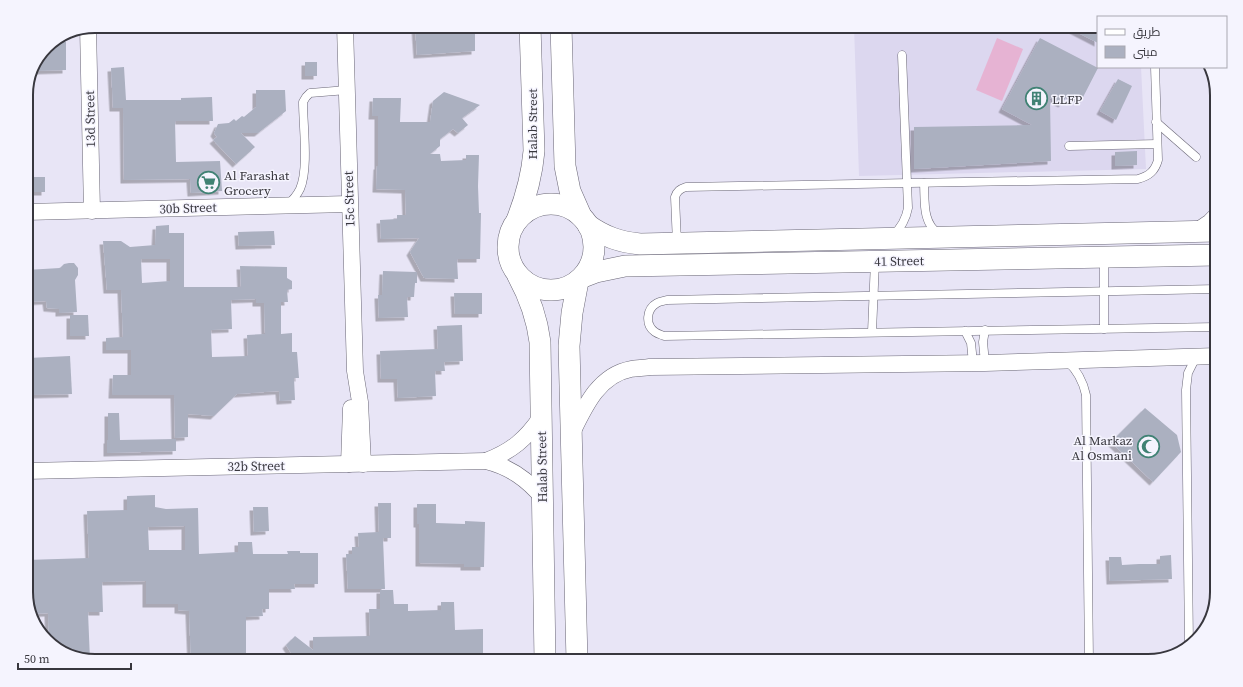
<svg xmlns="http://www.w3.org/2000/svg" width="1243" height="687" font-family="'Source Serif 4',Cairo,serif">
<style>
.built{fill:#dcd7ef}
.green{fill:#e6b3d3}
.building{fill:#abb0c0;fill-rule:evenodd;filter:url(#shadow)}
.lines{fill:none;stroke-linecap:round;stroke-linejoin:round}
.service-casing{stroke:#6a6776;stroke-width:9}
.minor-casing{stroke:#6a6776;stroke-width:17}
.tertiary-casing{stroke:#6a6776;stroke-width:22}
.service{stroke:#fff;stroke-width:8}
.minor{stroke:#fff;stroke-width:16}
.tertiary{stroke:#fff;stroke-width:21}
.labels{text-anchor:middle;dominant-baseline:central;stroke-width:3;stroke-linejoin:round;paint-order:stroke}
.poi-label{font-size:13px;fill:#38373e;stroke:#f5f4fe;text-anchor:start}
.street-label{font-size:13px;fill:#38373e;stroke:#f5f4fe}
.rim{fill:none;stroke:#38373e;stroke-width:2}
</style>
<defs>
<filter id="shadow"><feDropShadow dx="-3.5" dy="3.5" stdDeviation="0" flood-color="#0004"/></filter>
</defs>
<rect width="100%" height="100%" fill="#e8e5f6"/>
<path class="built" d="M854,26H1098V67H1141L1146,169L859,176Z"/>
<path class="green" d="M997,38L1023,49L1002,101L976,90Z"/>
<g class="building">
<path d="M415,26H475V51L417,55Z"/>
<path d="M1065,26H1098V43Z"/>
<path d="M1040,38L1098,68L1081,101L1068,94L1062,104L1050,98L1051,161L914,169V127L1032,125L1002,109Z"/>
<path d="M52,42H66V70L35,71L46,46Z"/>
<rect x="305" y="62" width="12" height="14"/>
<path d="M124,67L126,100H181V98L212,97L213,121H175L176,162L220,161L222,191L191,193L190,179L124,180L123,108H113L111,68Z"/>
<path d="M1118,79L1132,86L1116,120L1100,111Z"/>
<path d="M256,90H285L286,111L258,133H241L255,147L236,164L213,140L217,137L214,133L218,124L229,123L234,119L236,121L242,116L244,117L256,107Z"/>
<path d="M444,92L480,105L462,118L468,125L458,133L453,129L440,139V146L430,154H440L441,161L466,160V155H479L478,186L479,213H481L480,259H457L458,279L424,278L410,252L419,238L381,239L380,220L397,219V215H406L405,190L376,189L377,166H378V116H372L373,98H401L400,122H430L433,101Z"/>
<path d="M1137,151V165L1115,166V152Z"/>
<rect x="26" y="177" width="19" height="15"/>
<path d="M169,225V233H184V287H241L240,266L287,267V278L292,281V289L287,290L288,302H281V334L292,333V352H297L299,378H294L295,400L280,401L279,391L237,394L214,416L188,414V437L175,438L174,395H112L113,375H131V350H106V338L123,337L121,290H107L103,241H121L130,247L155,245L156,226ZM141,259H170V281L142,283ZM256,299V303H264L265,334L247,335L248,356L212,357L211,330L232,329L231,300Z"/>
<path d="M274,231L275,245L239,246L238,232Z"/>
<path d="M69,263H74L78,268V275L75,280L77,312L59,313V309L47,308L46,301L26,302V270L60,268L64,264Z"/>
<path d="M383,271L417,272V283H415L414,297H407L408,317L379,318L378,295H382Z"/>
<path d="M454,293H482V314H455Z"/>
<path d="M70,315H88L89,336H70Z"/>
<path d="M462,325L463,361L444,362L445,371H435L436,396L398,398L397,379H381L380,351L438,349L437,326Z"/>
<path d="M70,356L72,394L30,395L28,358Z"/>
<path d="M1145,408L1177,435L1181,452L1153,482L1111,442Z"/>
<path d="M108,413H119L120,440L176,439V451L107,453V440H108Z"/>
<path d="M155,495V507L166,509L198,508L199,554L238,552V542H252L253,554H288L287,551H300V553H318V584H294L295,589H269V609H262L263,616L246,617V654H238V661H191L189,611L178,610V604H146V581L102,582L103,612H88L90,660L61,652L49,641L48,613L32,614L26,596V560L89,558L87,511L127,510V496ZM185,526V550H149L148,527Z"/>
<path d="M378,503H391V538H383L385,589H348L346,554H352V547H359L358,533L379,532Z"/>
<path d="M417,504H436V523L465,524V521L485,522L484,567H464V564L419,563V524H417Z"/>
<path d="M253,507H268L269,531L254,532Z"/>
<path d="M1171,555L1172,579L1110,581L1109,557H1121L1122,565L1139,564H1160V556Z"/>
<path d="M380,590H393L394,604H408V611L441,610V602H454L455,630L483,629V661H350L349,656H321L327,661H283L291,653L286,645L295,636L313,650V637L370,636L369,609H380Z"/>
</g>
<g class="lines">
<defs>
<g id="service">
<path d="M1156,122L1196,157"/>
<path d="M1069,146L1157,144"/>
<path d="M924,183C925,201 922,223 939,234"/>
<path d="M288,204C293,200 297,195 300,189C309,168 303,126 303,102L306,97L310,93L347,90"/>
<path d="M893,235C902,227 906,219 908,208L902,55"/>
<path d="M677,243L675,197C677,191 680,189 686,187L1138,179C1149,176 1155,171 1158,160L1155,67"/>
<path d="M1217,289L667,300C664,301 660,301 657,303C646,309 645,325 655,332C658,334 662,335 664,336L1217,327"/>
<path d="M1104,329V258"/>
<path d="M965,331L971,343L973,363"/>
<path d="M872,332L875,261"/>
<path d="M1067,361C1078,371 1083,381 1086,395L1089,661"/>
<path d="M985,363L983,342L985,330"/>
<path d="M1189,645L1186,390L1188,373L1196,357"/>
</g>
<g id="minor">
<path d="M345,26L355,371L360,402L363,464"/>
<path d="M88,27L92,211"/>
<path d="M26,212L349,204"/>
<path d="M1197,231L1210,222L1217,215"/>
<path d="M572,433C585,406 599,375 631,369C637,368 644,368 650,367L985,363L1217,356"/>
<path d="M486,461C512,451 526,439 541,417"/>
<path d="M349,464L351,408"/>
<path d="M26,471L486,461C510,467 527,479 543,498"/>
</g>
<g id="tertiary">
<path d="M561,26L565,166L570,191L581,216"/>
<circle cx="551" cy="247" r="43"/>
<path d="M517,220C526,197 532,175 534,151L530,26"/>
<path d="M588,225C605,237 620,242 640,244L1217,231"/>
<path d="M518,276C530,298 537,318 540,342L545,661"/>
<path d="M583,277L596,272L625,266L1217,255"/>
<path d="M577,661L569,346L572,313L578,281"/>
</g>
</defs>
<use href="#service" class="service-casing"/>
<use href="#minor" class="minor-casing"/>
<use href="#tertiary" class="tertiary-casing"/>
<use href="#service" class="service"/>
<use href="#minor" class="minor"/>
<use href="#tertiary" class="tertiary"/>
</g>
<defs>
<symbol id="building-ring" viewBox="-11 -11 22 22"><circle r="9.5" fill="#f5f4fe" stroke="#408274" stroke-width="1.5"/><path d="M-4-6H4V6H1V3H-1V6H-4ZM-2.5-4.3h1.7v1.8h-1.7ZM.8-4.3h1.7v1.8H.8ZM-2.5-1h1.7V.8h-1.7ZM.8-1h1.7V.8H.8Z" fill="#408274"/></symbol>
<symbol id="supermarket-ring" viewBox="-11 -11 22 22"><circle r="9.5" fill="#f5f4fe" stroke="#408274" stroke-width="1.5"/><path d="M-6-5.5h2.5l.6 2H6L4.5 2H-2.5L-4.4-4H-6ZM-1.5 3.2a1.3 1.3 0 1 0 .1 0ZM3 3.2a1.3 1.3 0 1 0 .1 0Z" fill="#408274"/></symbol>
<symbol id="mosque-ring" viewBox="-11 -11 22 22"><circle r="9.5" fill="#f5f4fe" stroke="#408274" stroke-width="1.5"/><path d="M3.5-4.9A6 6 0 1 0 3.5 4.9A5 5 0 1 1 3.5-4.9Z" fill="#408274"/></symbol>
</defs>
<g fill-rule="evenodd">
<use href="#building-ring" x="1024" y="86" width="25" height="25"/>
<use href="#supermarket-ring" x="196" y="170" width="25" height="25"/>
<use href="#mosque-ring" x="1136" y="434" width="25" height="25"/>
</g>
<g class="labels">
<g class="poi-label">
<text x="1052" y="99">LLFP</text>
<text x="224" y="175">Al Farashat<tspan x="224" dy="15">Grocery</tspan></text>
<text x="1132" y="440" text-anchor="end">Al Markaz<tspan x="1132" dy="15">Al Osmani</tspan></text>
</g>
<g class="street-label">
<text transform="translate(90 119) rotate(-91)">13d Street</text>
<text transform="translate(532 124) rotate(-90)">Halab Street</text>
<text transform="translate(349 199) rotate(-92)">15c Street</text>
<text transform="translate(188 208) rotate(-2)">30b Street</text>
<text transform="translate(899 261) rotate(-1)">41 Street</text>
<text transform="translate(256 466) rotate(-1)">32b Street</text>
<text transform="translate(542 467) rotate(-91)">Halab Street</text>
</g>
</g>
<path d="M0 0H1243V687H0ZM95 33H1148A62 62 0 0 1 1210 95V592A62 62 0 0 1 1148 654H95A62 62 0 0 1 33 592V95A62 62 0 0 1 95 33Z" fill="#f5f4fe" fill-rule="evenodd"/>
<path class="rim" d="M95 33H1148A62 62 0 0 1 1210 95V592A62 62 0 0 1 1148 654H95A62 62 0 0 1 33 592V95A62 62 0 0 1 95 33Z"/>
<rect x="1097" y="16" width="130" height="52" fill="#f5f4fe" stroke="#a9a8b1"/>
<rect x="1105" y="29" width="20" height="6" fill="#ffffff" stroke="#a9a8b1"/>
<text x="1133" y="36" font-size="12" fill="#38373e">طريق</text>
<rect x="1105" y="46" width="20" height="12" fill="#abb0c0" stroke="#a9a8b1"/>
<text x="1133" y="56" font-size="12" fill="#38373e">مبنى</text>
<path d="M18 663v6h113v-6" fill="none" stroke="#38373e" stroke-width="2"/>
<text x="24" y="663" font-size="12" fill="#38373e" stroke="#f5f4fe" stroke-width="3" paint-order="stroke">50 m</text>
</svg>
